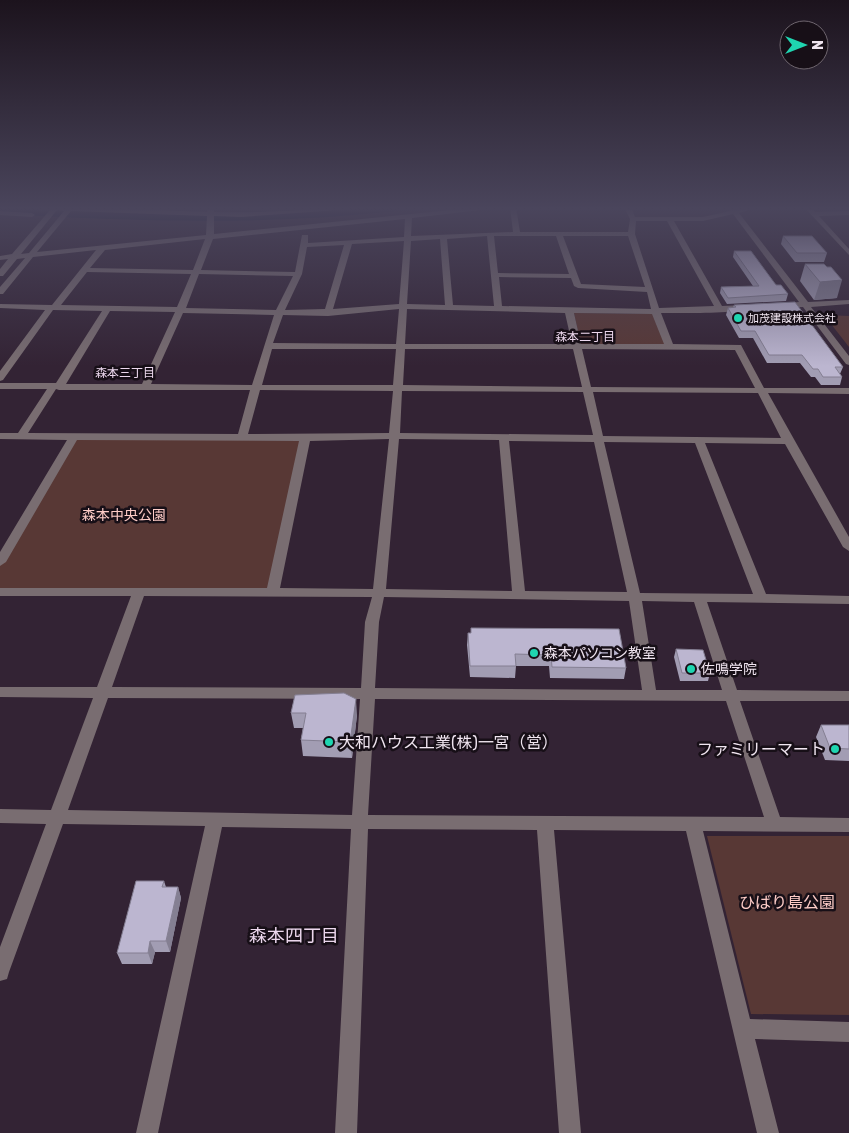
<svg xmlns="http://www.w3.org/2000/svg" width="849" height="1133" font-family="Rubik,'Noto Sans JP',sans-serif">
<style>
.green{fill:#583835}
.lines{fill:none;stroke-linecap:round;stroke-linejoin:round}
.river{fill:#030b29;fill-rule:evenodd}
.minor{fill:#796d71;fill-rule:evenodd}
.wall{fill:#a29db3}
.shaded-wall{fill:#847f92}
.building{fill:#bcb6d0;stroke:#847f92}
.poi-dot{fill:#1fd5b0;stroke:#170f17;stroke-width:2}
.labels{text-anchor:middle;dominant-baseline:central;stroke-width:5;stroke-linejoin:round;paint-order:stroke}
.far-poi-label{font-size:11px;fill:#f0e5f0;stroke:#170f17;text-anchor:start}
.far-neighbourhood-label{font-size:12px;fill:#ecd7ed;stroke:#170f17}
.park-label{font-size:14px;fill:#fdccc7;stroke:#170f17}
.poi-label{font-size:14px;fill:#f0e5f0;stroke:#170f17;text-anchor:start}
.near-poi-label{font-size:16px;fill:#f0e5f0;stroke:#170f17;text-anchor:start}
.near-park-label{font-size:16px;fill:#fdccc7;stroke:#170f17}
.near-neighbourhood-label{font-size:18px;fill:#ecd7ed;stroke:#170f17}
</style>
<rect width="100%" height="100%" fill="#332334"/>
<g class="green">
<path d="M574,313L653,314L665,345H581Z"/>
<path d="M824,315L849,316V347Z"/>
<path d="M74,436L304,441L273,592H0V562Z"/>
<path d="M707,836H849V1015L751,1014Z"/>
</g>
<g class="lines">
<path class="river" d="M0,207L198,213L402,207L395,211C263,226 132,221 0,214Z"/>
<g class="minor">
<path d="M17,207H86L207,212L208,207H214V212C270,214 325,207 381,207L241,217L214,216V234L480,207H506L412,218L411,236L513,232L510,207H516L520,232H628L630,219L624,207H631L635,217H703L730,211L728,207H735L736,209L759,207L739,213L808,302L849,300V304L811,307L849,356V365L846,364L803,307L776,308V304H779L799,302L733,214L703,221H674L722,306L744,305L748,308C739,314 677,313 661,313L673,344L741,345L764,388H849V394L768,393L849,537V551L843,547L785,444L705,443L766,594L849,596V604L707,602L737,690L849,691V701H740L780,817L849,818V832L703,831L750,1019L849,1022V1042L755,1039L779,1133H757L686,831L554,830L581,1133H559L537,830L368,829L357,1133H335L351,829L222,827L158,1133H136L205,826L63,824L9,972L7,979L0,981V947L46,824L0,823V809L51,810L93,698L0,697V687H97L131,596H0V588H267L299,441L77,440L6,562L0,566V552L67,440L0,439V433H18L47,389H0V383H56L102,311L53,310L3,380L0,381V371L45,310L0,308V304L52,305L96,250L33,257L3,294H0V287L25,258L17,259L3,276H0V269L8,259L0,260V256L12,254L50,210ZM57,210L64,211L29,253L21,254ZM71,211L207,216L206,235L37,252ZM405,219L404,237L308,243V235H302L295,272L201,270L213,239ZM636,221H667L714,306L659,308L635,234ZM487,236L494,306L453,305L447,239ZM494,236H556L569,274L498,273ZM563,236H628L645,287L581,284ZM205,239L193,270L90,268L105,250ZM440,239L445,305L407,304L411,241ZM404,241L399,304L333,309L352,244ZM344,245L325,309L285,310L302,274L307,247ZM87,272L191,274L177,307L61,305ZM199,274L293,276L276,310L186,308ZM499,277L571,278L574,286L578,288L647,292L651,309L502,306ZM399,309L396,344L273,343L283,315L328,316ZM407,309L565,313L572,344H405ZM110,311L175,312L142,384H66ZM183,313L274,315L252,385L151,384ZM574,313L652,314L664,344H581ZM272,349H396L393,385H262ZM405,349H573L582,387L403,385ZM582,349L735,350L755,388L591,387ZM56,389L59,390H250L238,434L28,433ZM260,390L393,391L389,433L248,434ZM402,391L583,392L593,435L400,433ZM593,392L758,393L781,438L603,436ZM389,439L373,589L280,588L310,441ZM399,439L499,440L512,591L386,589ZM509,441L594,442L627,592L525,591ZM604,442L695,443L753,594L640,593ZM144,596L372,597L365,622L361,688L112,687ZM384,597L629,601L642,690L375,688L379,622ZM642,601L694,602L722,690H656ZM108,698L360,699L352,815L68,810ZM375,699L726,701L764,817L368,815Z"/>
<path d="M804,207H811L815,212L849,211V215L819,216L849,249V255Z"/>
<path d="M0,211L32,213L35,215L32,217L0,215Z"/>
</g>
</g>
<g class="wall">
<path d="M783,236L827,253L824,262H795L781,244Z"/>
<path d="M734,251L788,294L786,301L727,304L720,293L721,287L753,286L733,257Z"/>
<path d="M805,264L837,298L814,300L800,281Z"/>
<path d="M734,305L843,367L840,374L842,377L840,385H821L815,377H811L800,363H767L753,338H739L726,315L728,308L733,307Z"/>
<path d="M468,633L626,668L624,679L550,678L549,666H516L515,678L470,677L467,645Z"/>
<path d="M676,649L710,673L708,681H680L674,657Z"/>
<path d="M295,695L357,715L352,758L303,756L301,740L303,728H294L291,713Z"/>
<path d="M821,725H849V761L825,760L816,737Z"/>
<path d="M164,881L166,887H178L181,898L170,952H155L152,964H122L117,953Z"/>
</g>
<g class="shaded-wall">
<path d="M842,280L837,298L814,300L820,282Z"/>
<path d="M356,699L357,715L352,758L350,742Z"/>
<path d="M178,887L181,898L170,952L166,941Z"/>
<path d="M150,941L155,952L152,964L148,953Z"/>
</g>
<g class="building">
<path d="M783,236H812L827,253H797Z"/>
<path d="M734,251H751L776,285H781L788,294L728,298L721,287L759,286Z"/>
<path d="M805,264H824L827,267H831L842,280L820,282Z"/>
<path d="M795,302L843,367H835L842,377H823L818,369H813L802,355H769L755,331H741L728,308L736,307L734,305Z"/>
<path d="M471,628L619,629L626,668L552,667L551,655L515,654L516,666H470L468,633H471Z"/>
<path d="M676,649L703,650L710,673H682Z"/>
<path d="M344,693L356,699L350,742L301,740L306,713H291L295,695Z"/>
<path d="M821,725H849V749L830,748Z"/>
<path d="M136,881H164L162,887H178L166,941H150L148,953H117Z"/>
</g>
<linearGradient id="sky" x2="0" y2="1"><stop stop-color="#1c131d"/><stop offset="0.57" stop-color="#4a455c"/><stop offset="1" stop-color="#4a455c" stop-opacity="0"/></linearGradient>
<rect width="849" height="366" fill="url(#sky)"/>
<g class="poi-dot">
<circle cx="738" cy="318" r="5"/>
<circle cx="534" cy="653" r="5"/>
<circle cx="691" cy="669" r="5"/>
<circle cx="329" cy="742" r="5"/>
<circle cx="835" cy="749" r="5"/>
</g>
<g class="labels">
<g class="far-poi-label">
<text x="748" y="318">加茂建設株式会社</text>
</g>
<g class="far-neighbourhood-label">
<text x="585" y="337">森本二丁目</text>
<text x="125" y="373">森本三丁目</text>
</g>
<g class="park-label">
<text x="124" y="515">森本中央公園</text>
</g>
<g class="poi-label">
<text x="544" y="653">森本パソコン教室</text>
<text x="701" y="669">佐鳴学院</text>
</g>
<g class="near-poi-label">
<text x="339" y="742">大和ハウス工業(株)一宮（営）</text>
<text x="825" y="749" text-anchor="end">ファミリーマート</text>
</g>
<g class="near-park-label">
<text x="787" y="902">ひばり島公園</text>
</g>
<g class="near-neighbourhood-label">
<text x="294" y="936">森本四丁目</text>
</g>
</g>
<g transform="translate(804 45) rotate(90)"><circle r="24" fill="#170f17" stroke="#6e656e"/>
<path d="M0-4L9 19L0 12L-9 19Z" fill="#1fd5b0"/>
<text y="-8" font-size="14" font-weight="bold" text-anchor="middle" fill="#f0e5f0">N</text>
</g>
</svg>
